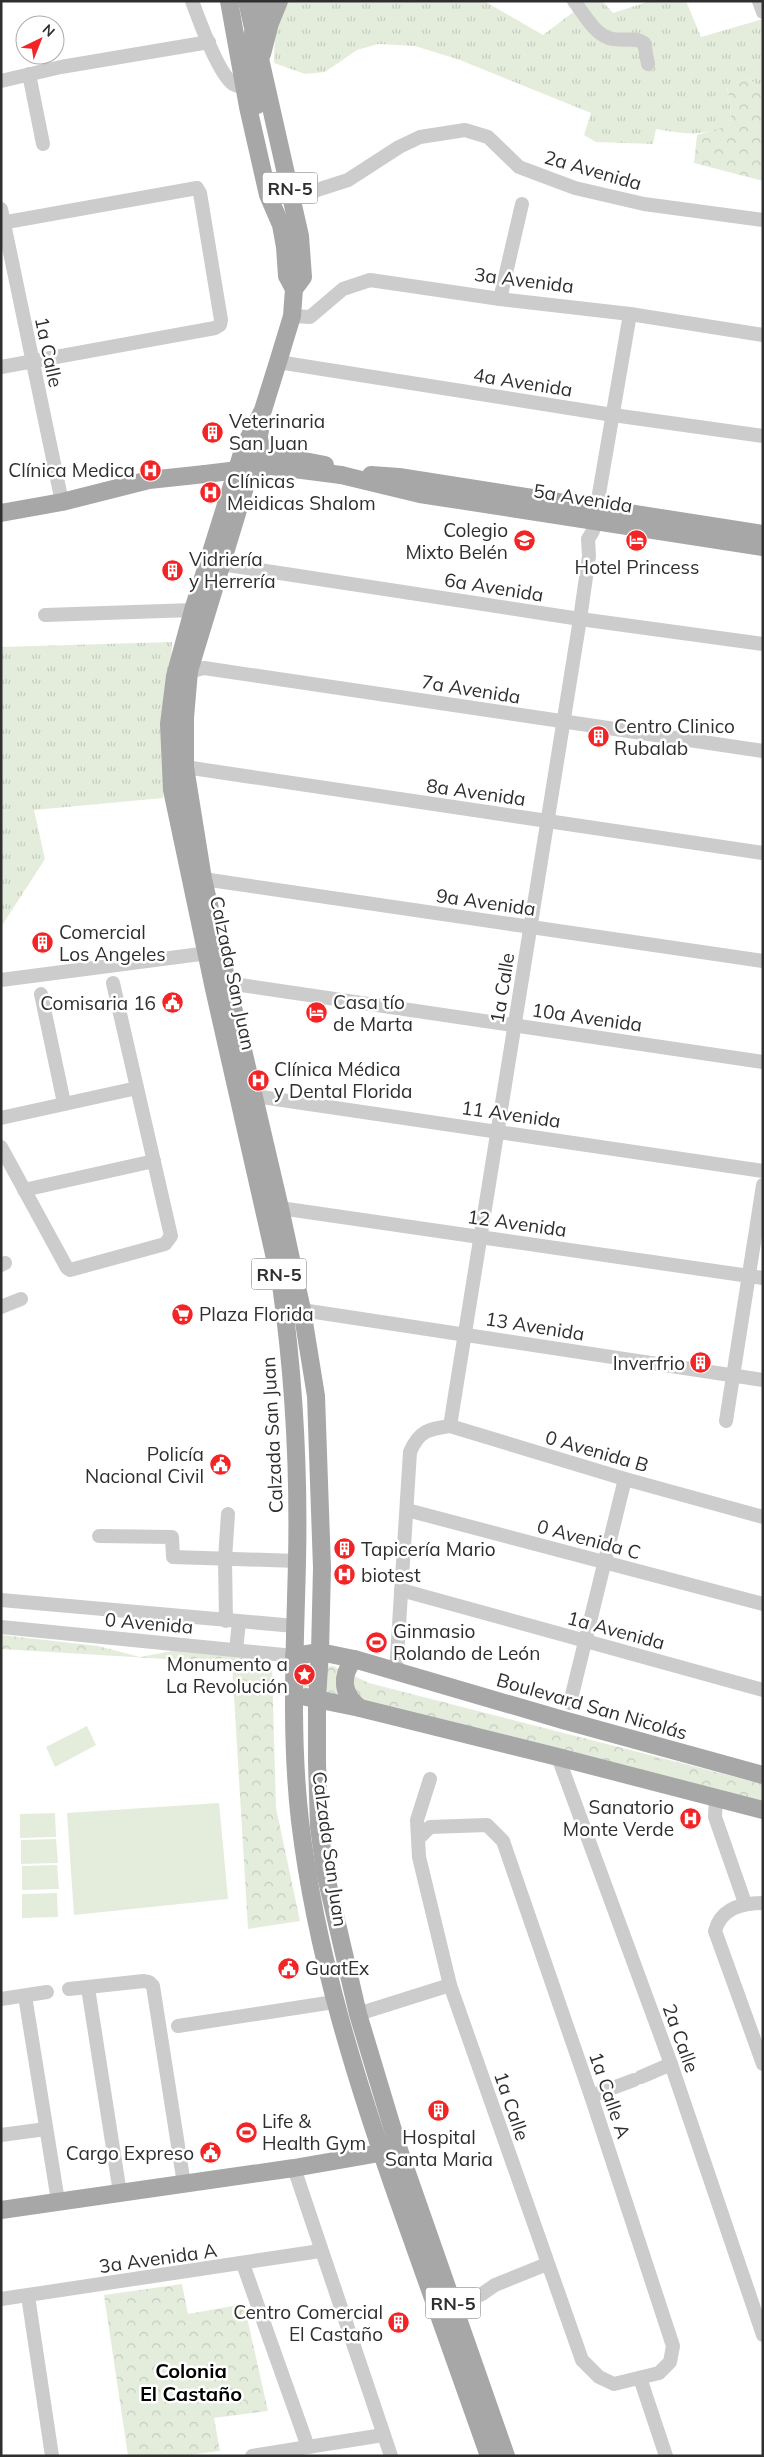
<svg xmlns="http://www.w3.org/2000/svg" width="764" height="2457" font-family="Mulish,sans-serif">
<style>
.grass{fill:url(#grass-tufts)}
.forest{fill:url(#forest-crowns)}
.garden{fill:#e4eddc}
.lines{fill:none;stroke-linecap:round;stroke-linejoin:round}
.minor{stroke:#ccc;stroke-width:14}
.major{stroke:#a7a7a7;stroke-width:18}
.major-bridge{stroke:#a7a7a7;stroke-width:18}
.labels{text-anchor:middle;dominant-baseline:central;stroke-width:5;stroke-linejoin:round;paint-order:stroke}
.shield{fill:#fff;stroke:#6d6d6d;stroke-width:1}
.shield-label{font-size:18px;font-weight:bold;fill:#2f2f2f}
.street-label{font-size:19px;fill:#2f2f2f;stroke:#fff}
.poi-label{font-size:19px;fill:#2f2f2f;stroke:#fff;text-anchor:start}
.neighbourhood-label{font-size:20px;font-weight:bold;fill:#000;stroke:#fff}
</style>
<defs>
<pattern id="grass-tufts" width="24" height="20" patternUnits="userSpaceOnUse" patternTransform="scale(1.25)"><rect width="24" height="20" fill="#e4eddc"/><path d="M3 7l-1-3M5 7V3M7 7l1-3M15 17l-1-3M17 17v-4M19 17l1-3" fill="none" stroke="#c4ccbd"/></pattern>
<pattern id="forest-crowns" width="20" height="18" patternUnits="userSpaceOnUse" patternTransform="scale(1.25)"><rect width="20" height="18" fill="#e4eddc"/><path d="M2 6a3 3 0 1 1 6 0M12 15a3 3 0 1 1 6 0" fill="none" stroke="#c4ccbd"/></pattern>
</defs>
<rect width="100%" height="100%" fill="#fff"/>
<g class="grass">
<path d="M288,1H484L543,35L580,7L577,1H602L613,13L650,1H686L701,37L763,19V90L748,78L727,88L731,109L730,125C699,137 687,134 656,129L653,144L596,142L584,135L591,113L460,60L415,46L378,44L357,50L325,72L305,74L274,63C274,41 276,21 288,1Z"/>
<path d="M172,642L170,713L163,798L34,810L45,859L1,927V647Z"/>
<path d="M307,1662L311,1666L309,1687L301,1689L296,1665Z"/>
</g>
<g class="forest">
<path d="M748,78L763,90V181L694,163L697,135L730,125L731,109L727,87Z"/>
<path d="M1,1635L98,1646L140,1657L178,1650L268,1660L272,1666L276,1808L300,1921L248,1929L232,1663H231L1,1649Z"/>
<path d="M333,1666L369,1683L763,1784V1803L327,1701L324,1667Z"/>
<path d="M182,2284L188,2314L244,2304L268,2411L214,2418L220,2451L181,2456H128L104,2295Z"/>
</g>
<g class="garden">
<path d="M87,1726L96,1745L55,1767L46,1747Z"/>
<path d="M646,1757L680,1766L677,1781L643,1772Z"/>
<path d="M219,1803L228,1899L74,1915L67,1813Z"/>
<path d="M55,1813L56,1837L20,1838V1814Z"/>
<path d="M56,1839L58,1863L21,1864V1840Z"/>
<path d="M57,1865L59,1889L22,1890V1866Z"/>
<path d="M57,1893L58,1917L22,1918V1894Z"/>
</g>
<g class="lines">
<g class="minor">
<path d="M192,1C199,20 218,73 233,84C236,86 240,87 244,88"/>
<path d="M574,1C584,14 596,37 613,39C623,41 635,37 644,43L648,64"/>
<path d="M759,1L763,12"/>
<path d="M29,74L43,144"/>
<path d="M1,81L61,67L209,42"/>
<path d="M292,198L348,180L399,147L420,137L465,130L488,137L519,167L575,188L644,204L763,220"/>
<path d="M1,209L62,502"/>
<path d="M1,223L197,188L200,193L221,320L220,325L215,328L1,367"/>
<path d="M500,299L522,204"/>
<path d="M292,316L310,317L343,289L370,280L500,299L630,314L763,335"/>
<path d="M278,362L613,415L763,436"/>
<path d="M595,517L630,314"/>
<path d="M221,564L580,619L763,644"/>
<path d="M45,615L193,610"/>
<path d="M181,674L204,668L763,751"/>
<path d="M185,767L763,853"/>
<path d="M203,879L763,961"/>
<path d="M1,980L216,952"/>
<path d="M227,983L763,1062"/>
<path d="M41,994L64,1103"/>
<path d="M254,1096L763,1171"/>
<path d="M1,1118L137,1088"/>
<path d="M1,1147L67,1268L70,1270L165,1244L171,1236L113,983"/>
<path d="M24,1190L154,1161"/>
<path d="M271,1210L280,1208L763,1278"/>
<path d="M1,1265L5,1263"/>
<path d="M1,1307L21,1299"/>
<path d="M302,1310L763,1380"/>
<path d="M726,1421L763,1185"/>
<path d="M450,1426L580,619L589,556L588,539L593,531"/>
<path d="M407,1510L763,1604"/>
<path d="M99,1536L172,1537L173,1557L297,1561"/>
<path d="M401,1590L763,1690"/>
<path d="M1,1600L295,1626"/>
<path d="M226,1621L225,1559L228,1514"/>
<path d="M1,1627L294,1656"/>
<path d="M236,1650L239,1622"/>
<path d="M396,1672L410,1452C419,1431 428,1429 450,1426L625,1479L763,1517"/>
<path d="M570,1703L625,1479"/>
<path d="M558,1757L671,2064L763,2335"/>
<path d="M716,1797L715,1817L745,1903"/>
<path d="M420,1837L430,1827L487,1825L503,1841L591,2096L673,2346L670,2362L659,2373L614,2384L599,2377L582,2360L450,1985L419,1857L417,1820L430,1779"/>
<path d="M763,1903C742,1903 721,1908 715,1931L763,2064"/>
<path d="M88,1988L120,2193"/>
<path d="M69,1989L144,1981L149,1982L153,1986L184,2184"/>
<path d="M25,1996L58,2201"/>
<path d="M1,1999L47,1992"/>
<path d="M358,2014L450,1985"/>
<path d="M178,2026L334,2002"/>
<path d="M641,2077L671,2064"/>
<path d="M591,2096L634,2080"/>
<path d="M1,2135L46,2129"/>
<path d="M294,2168L391,2456"/>
<path d="M243,2264L308,2447"/>
<path d="M28,2296L52,2456"/>
<path d="M1,2299L320,2251"/>
<path d="M454,2306L482,2294L495,2285L547,2264"/>
<path d="M640,2378L666,2456"/>
<path d="M252,2456L383,2435"/>
</g>
<g class="major">
<path d="M229,1L248,107L268,195L281,225L285,247L287,276L294,289"/>
<path d="M247,1L300,236L303,277L294,289L292,316L278,362L263,410L244,447L193,610L175,676L169,724L172,790L214,989L281,1285C294,1377 299,1469 297,1562C295,1648 290,1734 300,1821C316,1955 357,2084 402,2211C431,2293 460,2374 489,2456"/>
<path d="M262,54L270,23L279,1"/>
<path d="M261,425L256,451L189,671L185,718V767L203,879L280,1208L302,1310L316,1396L322,1568L320,1652L317,1699V1762L319,1827L325,1872L358,2014L399,2150L506,2456"/>
<path d="M259,439L262,448L269,454L325,465"/>
<path d="M341,475L420,494L763,547"/>
<path d="M371,475L399,477L763,534"/>
<path d="M1,513L62,502L149,480L205,474"/>
<path d="M294,1656L320,1652L354,1659L563,1720L763,1775"/>
<path d="M354,1659C340,1677 342,1694 360,1708"/>
<path d="M306,1697L360,1708L558,1757L763,1810"/>
<path d="M1,2210L294,2168L391,2151"/>
</g>
<g class="major-bridge">
<path d="M257,105C248,61 244,43 266,1"/>
<path d="M205,474L271,466L341,475"/>
</g>
</g>
<defs>
<symbol id="building-disc" viewBox="-11 -11 22 22"><circle r="9.5" fill="#f32426" stroke="#fff"/><path d="M-4-6H4V6H1V3H-1V6H-4ZM-2.5-4.3h1.7v1.8h-1.7ZM.8-4.3h1.7v1.8H.8ZM-2.5-1h1.7V.8h-1.7ZM.8-1h1.7V.8H.8Z" fill="#fff"/></symbol>
<symbol id="hospital-disc" viewBox="-11 -11 22 22"><circle r="9.5" fill="#f32426" stroke="#fff"/><path d="M-5-5h3v3.5h4V-5h3V5h-3V1.5h-4V5h-3Z" fill="#fff"/></symbol>
<symbol id="school-disc" viewBox="-11 -11 22 22"><circle r="9.5" fill="#f32426" stroke="#fff"/><path d="M0-5L7-2L0 1L-7-2ZM-4 1L0 2.5L4 1V4Q0 6-4 4Z" fill="#fff"/></symbol>
<symbol id="hotel-disc" viewBox="-11 -11 22 22"><circle r="9.5" fill="#f32426" stroke="#fff"/><path d="M-6-4.5h1.5V1H6V5H4.5V3h-9V5H-6ZM-4 0a1.8 1.8 0 1 1 3.6 0ZM.5 0V-2.5h3Q6-2.5 6 0Z" fill="#fff"/></symbol>
<symbol id="civic-disc" viewBox="-11 -11 22 22"><circle r="9.5" fill="#f32426" stroke="#fff"/><path d="M-.6-6.5H3V-4.5H.6V-3L4-1V1h2V6H-6V1h2V-1L-.6-3ZM-1.2 2.5V6h2.4V2.5Z" fill="#fff"/></symbol>
<symbol id="supermarket-disc" viewBox="-11 -11 22 22"><circle r="9.5" fill="#f32426" stroke="#fff"/><path d="M-6-5.5h2.5l.6 2H6L4.5 2H-2.5L-4.4-4H-6ZM-1.5 3.2a1.3 1.3 0 1 0 .1 0ZM3 3.2a1.3 1.3 0 1 0 .1 0Z" fill="#fff"/></symbol>
<symbol id="stadium-disc" viewBox="-11 -11 22 22"><circle r="9.5" fill="#f32426" stroke="#fff"/><path d="M0-5a6.5 5 0 1 0 0 10a6.5 5 0 1 0 0-10ZM-3.5-1.8h7v3.6h-7Z" fill="#fff"/></symbol>
<symbol id="sight-disc" viewBox="-11 -11 22 22"><circle r="9.5" fill="#f32426" stroke="#fff"/><path d="M0-6L1.8-2.2L6-1.7L2.9 1.2L3.7 5.4L0 3.3L-3.7 5.4L-2.9 1.2L-6-1.7L-1.8-2.2Z" fill="#fff"/></symbol>
</defs>
<g fill-rule="evenodd">
<use href="#building-disc" x="200" y="420" width="25" height="25"/>
<use href="#hospital-disc" x="138" y="458" width="25" height="25"/>
<use href="#hospital-disc" x="198" y="480" width="25" height="25"/>
<use href="#school-disc" x="512" y="528" width="25" height="25"/>
<use href="#hotel-disc" x="624" y="528" width="25" height="25"/>
<use href="#building-disc" x="160" y="558" width="25" height="25"/>
<use href="#building-disc" x="586" y="724" width="25" height="25"/>
<use href="#building-disc" x="30" y="930" width="25" height="25"/>
<use href="#civic-disc" x="160" y="990" width="25" height="25"/>
<use href="#hotel-disc" x="304" y="1000" width="25" height="25"/>
<use href="#hospital-disc" x="246" y="1068" width="25" height="25"/>
<use href="#supermarket-disc" x="170" y="1302" width="25" height="25"/>
<use href="#building-disc" x="688" y="1350" width="25" height="25"/>
<use href="#civic-disc" x="208" y="1452" width="25" height="25"/>
<use href="#building-disc" x="332" y="1536" width="25" height="25"/>
<use href="#hospital-disc" x="332" y="1562" width="25" height="25"/>
<use href="#stadium-disc" x="364" y="1630" width="25" height="25"/>
<use href="#sight-disc" x="292" y="1662" width="25" height="25"/>
<use href="#hospital-disc" x="678" y="1806" width="25" height="25"/>
<use href="#civic-disc" x="276" y="1956" width="25" height="25"/>
<use href="#building-disc" x="426" y="2098" width="25" height="25"/>
<use href="#stadium-disc" x="234" y="2120" width="25" height="25"/>
<use href="#civic-disc" x="198" y="2140" width="25" height="25"/>
<use href="#building-disc" x="386" y="2310" width="25" height="25"/>
</g>
<g class="labels">
<g class="shield">
<rect x="262.5" y="172.5" width="55" height="31" rx="4"/>
<rect x="251.5" y="1258.5" width="55" height="31" rx="4"/>
<rect x="425.5" y="2287.5" width="55" height="31" rx="4"/>
</g>
<g class="shield-label">
<text x="290" y="188">RN-5</text>
<text x="279" y="1274">RN-5</text>
<text x="453" y="2303">RN-5</text>
</g>
<g class="street-label">
<text transform="translate(593 170) rotate(16)">2a Avenida</text>
<text transform="translate(524 280) rotate(7)">3a Avenida</text>
<text transform="translate(49 352) rotate(78)">1a Calle</text>
<text transform="translate(523 382) rotate(9)">4a Avenida</text>
<text transform="translate(583 498) rotate(9)">5a Avenida</text>
<text transform="translate(494 587) rotate(9)">6a Avenida</text>
<text transform="translate(471 689) rotate(9)">7a Avenida</text>
<text transform="translate(476 792) rotate(8)">8a Avenida</text>
<text transform="translate(486 902) rotate(8)">9a Avenida</text>
<text transform="translate(233 973) rotate(78)">Calzada San Juan</text>
<text transform="translate(502 988) rotate(-81)">1a Calle</text>
<text transform="translate(587 1017) rotate(8)">10a Avenida</text>
<text transform="translate(511 1114) rotate(8)">11 Avenida</text>
<text transform="translate(517 1223) rotate(8)">12 Avenida</text>
<text transform="translate(535 1326) rotate(9)">13 Avenida</text>
<text transform="translate(272 1435) rotate(-93)">Calzada San Juan</text>
<text transform="translate(597 1451) rotate(16)">0 Avenida B</text>
<text transform="translate(589 1539) rotate(15)">0 Avenida C</text>
<text transform="translate(149 1623) rotate(5)">0 Avenida</text>
<text transform="translate(616 1630) rotate(15)">1a Avenida</text>
<text transform="translate(592 1706) rotate(16)">Boulevard San Nicolás</text>
<text transform="translate(330 1849) rotate(82)">Calzada San Juan</text>
<text transform="translate(681 2038) rotate(70)">2a Calle</text>
<text transform="translate(610 2095) rotate(71)">1a Calle A</text>
<text transform="translate(512 2106) rotate(71)">1a Calle</text>
<text transform="translate(158 2258) rotate(-8)">3a Avenida A</text>
</g>
<g class="poi-label">
<text x="229" y="421">Veterinaria<tspan x="229" dy="22">San Juan</tspan></text>
<text x="135" y="470" text-anchor="end">Clínica Medica</text>
<text x="227" y="481">Clínicas<tspan x="227" dy="22">Meidicas Shalom</tspan></text>
<text x="508" y="530" text-anchor="end">Colegio<tspan x="508" dy="22">Mixto Belén</tspan></text>
<text x="189" y="559">Vidriería<tspan x="189" dy="22">y Herrería</tspan></text>
<text x="637" y="567" text-anchor="middle">Hotel Princess</text>
<text x="614" y="726">Centro Clinico<tspan x="614" dy="22">Rubalab</tspan></text>
<text x="59" y="932">Comercial<tspan x="59" dy="22">Los Angeles</tspan></text>
<text x="333" y="1002">Casa tío<tspan x="333" dy="22">de Marta</tspan></text>
<text x="156" y="1003" text-anchor="end">Comisaria 16</text>
<text x="274" y="1069">Clínica Médica<tspan x="274" dy="22">y Dental Florida</tspan></text>
<text x="199" y="1314">Plaza Florida</text>
<text x="685" y="1363" text-anchor="end">Inverfrio</text>
<text x="204" y="1454" text-anchor="end">Policía<tspan x="204" dy="22">Nacional Civil</tspan></text>
<text x="361" y="1549">Tapicería Mario</text>
<text x="361" y="1575">biotest</text>
<text x="393" y="1631">Ginmasio<tspan x="393" dy="22">Rolando de León</tspan></text>
<text x="288" y="1664" text-anchor="end">Monumento a<tspan x="288" dy="22">La Revolución</tspan></text>
<text x="674" y="1807" text-anchor="end">Sanatorio<tspan x="674" dy="22">Monte Verde</tspan></text>
<text x="305" y="1968">GuatEx</text>
<text x="262" y="2121">Life &amp;<tspan x="262" dy="22">Health Gym</tspan></text>
<text x="439" y="2137" text-anchor="middle">Hospital<tspan x="439" dy="22">Santa Maria</tspan></text>
<text x="194" y="2153" text-anchor="end">Cargo Expreso</text>
<text x="383" y="2312" text-anchor="end">Centro Comercial<tspan x="383" dy="22">El Castaño</tspan></text>
</g>
<g class="neighbourhood-label">
<text x="191" y="2370">Colonia<tspan x="191" dy="23">El Castaño</tspan></text>
</g>
</g>
<rect width="764" height="2457" fill="none" stroke="#2f2f2f" stroke-width="5"/>
<g transform="translate(40 40) rotate(43)"><circle r="24" fill="#ffffff" stroke="#acacac"/>
<path d="M0-4L9 19L0 12L-9 19Z" fill="#f32426"/>
<text y="-8" font-size="14" font-weight="bold" text-anchor="middle" fill="#2f2f2f">N</text>
</g>
</svg>
